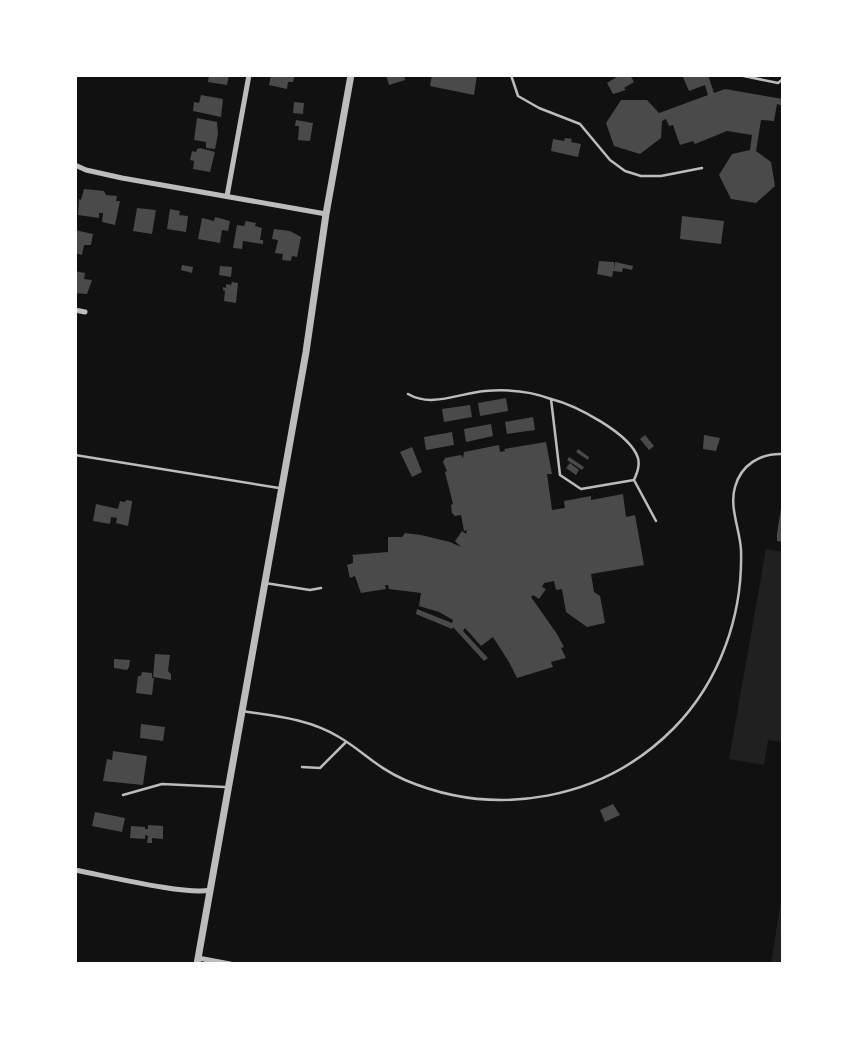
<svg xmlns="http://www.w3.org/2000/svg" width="858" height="1039" font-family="Montserrat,sans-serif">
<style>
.green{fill:#202020}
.building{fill:#4a4a4a}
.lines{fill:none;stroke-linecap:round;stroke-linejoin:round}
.service{stroke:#bcbcbc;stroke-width:2.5}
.minor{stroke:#bcbcbc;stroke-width:5}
.tertiary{stroke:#bcbcbc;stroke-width:7}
</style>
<rect width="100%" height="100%" fill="#111"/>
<g class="green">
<path d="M766,549L783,552V742L768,740L764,765L729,759Z"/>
<path d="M783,888V964H771Z"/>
</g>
<g class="building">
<path d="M209,75H229L227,85L208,82Z"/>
<path d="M271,75H295L293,82H288L287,89L269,85Z"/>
<path d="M386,75H404L405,80L389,85Z"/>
<path d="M432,75H477L474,95L430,86Z"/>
<path d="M620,75H630L634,82L624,88L626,90L613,94L607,83Z"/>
<path d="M682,75H708L714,93L725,89L783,99V106L777,104L774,121L761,120L756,151L771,162L775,186L756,203L731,199L719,175L732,154L750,150L752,135L727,131L695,144L693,141L680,145L673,125L669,126L666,119L662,121L661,138L640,154L614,146L606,123L621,100H647L659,113L708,95L705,85L689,91Z"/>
<path d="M201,95L223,99L221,117L193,111L194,102L199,103Z"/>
<path d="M294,102L304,103L303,114L293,113Z"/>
<path d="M197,118L217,122L218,134L215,149L206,148V142L194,140Z"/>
<path d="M296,120L313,123L310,141L298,140L299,126H295Z"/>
<path d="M565,138L572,139L571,142L581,144L578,157L551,151L553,139L564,141Z"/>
<path d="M200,148L215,152L210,172L193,169L194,161L190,160L192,151L196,152L197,149Z"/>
<path d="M84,189L104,191L106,195L117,196L116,201H120L115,225L102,222L103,213H99V218L78,215L79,199L81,200Z"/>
<path d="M137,208L156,210L152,234L133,231Z"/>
<path d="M170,209L180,211L179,215L188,216L186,232L167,229Z"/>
<path d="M682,216L724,221L721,244L680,239Z"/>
<path d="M215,217L230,221L228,231L222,230L220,243L198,239L202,218L214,221Z"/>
<path d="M246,221L256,223L255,226L262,228L260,240H263V244L243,241L242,249L233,248L237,225L244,226Z"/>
<path d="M274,229L290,231L301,237L297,257L292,256L291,261L282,260L283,254L275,253L278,240L272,239Z"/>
<path d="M75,230L93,234L91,245H84L82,255L75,253Z"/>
<path d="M599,261L614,262V269L615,262L633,266L632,270L623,268L622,272L613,271L612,277L597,274Z"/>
<path d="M182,265L193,267L192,273L181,270Z"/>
<path d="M220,266L232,267L231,277L219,275Z"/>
<path d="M75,271L85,273L84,279L92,280L87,294L75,293Z"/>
<path d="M232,282L238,283L236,303L224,301L225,291L223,290V287L226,288V284L231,285Z"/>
<path d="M506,398L508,411L480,416L478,403Z"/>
<path d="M470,405L472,417L444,422L442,409Z"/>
<path d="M533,417L535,430L507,434L505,422Z"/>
<path d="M491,424L493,436L466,442L464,429Z"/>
<path d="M452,432L454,445L426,450L424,437Z"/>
<path d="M645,435L654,446L649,450L640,439Z"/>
<path d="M704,435L720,438L716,451L703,449Z"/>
<path d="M546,442L552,474H547L552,510L565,508L564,501L591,496V500L623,494L626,517L635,515L644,565L591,574L594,592L600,596L605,623L587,627L566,612L562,589L556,590L554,581L544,583L542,587L546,589L539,599L533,595L531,597L557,634L564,647L561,648L566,658L551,662L553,667L517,678L509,662L493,637L481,646L465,628L463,631L488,658L484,661L453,627L452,629L416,614L417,609L452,623L453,620L439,612L419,606L421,593L389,589L388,585H385L386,589L361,593L355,576L350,578L347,565L353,563V556L351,555L388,552V537H402L405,533L421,535L450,542L461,547L455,541L462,531L466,534L467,530L464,531L461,515L455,516L452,513L451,505L453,504L445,472L447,471L443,462L445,458L461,455L463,458L464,452L499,445L500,452L505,451L504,449Z"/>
<path d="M412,447L422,472L412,477L400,452Z"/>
<path d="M578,449L589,457L588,460L576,452Z"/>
<path d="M569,457L584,467L582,470L567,460Z"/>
<path d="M570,463L579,470L576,475L566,468Z"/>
<path d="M126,500L132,501V503L128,526L116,523L117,518L111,517L110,524L93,521L96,504L118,509L120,501L125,502Z"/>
<path d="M781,508H783V542L777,541V534Z"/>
<path d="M155,654L170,655L168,671L171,674V680L153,677Z"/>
<path d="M114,659L130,660L129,667L127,670L114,668Z"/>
<path d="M142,672L152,673V678H154L152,695L136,693L138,676H141Z"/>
<path d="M141,724L165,727L163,741L140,738Z"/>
<path d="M113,751L147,756L143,785L103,781L107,759L112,760Z"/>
<path d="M613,804L620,815L605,822L600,810Z"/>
<path d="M95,812L125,818L122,832L92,826Z"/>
<path d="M148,825L163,826V839L152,838V843H147L148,836L145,835V839L130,838L131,826L145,827V829H148Z"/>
</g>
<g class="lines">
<g class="service">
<path d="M511,75L518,96L539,108L580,124L610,160L625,171L641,176H661L702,168"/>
<path d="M739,75L778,83L783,79"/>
<path d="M408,394C432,408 459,393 485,391C508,389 530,391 551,399"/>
<path d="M75,455L279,488"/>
<path d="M634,480C637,473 640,466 638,458C630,433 575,405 551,399L560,475L581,489L634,480L656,521"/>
<path d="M265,583L310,590L321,588"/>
<path d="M242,711C276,716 310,719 339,737C363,751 377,768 405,780C497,819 603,800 674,728C720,681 743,615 741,550C740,530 729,507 735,487C741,465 760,453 783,454"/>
<path d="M302,767L320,768L346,742"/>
<path d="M123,795L162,784L225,787"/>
</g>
<g class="minor">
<path d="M75,165L86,170L122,178L326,214"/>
<path d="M227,196L249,75"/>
<path d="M75,310L85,312"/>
<path d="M75,870C103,875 188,896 210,890"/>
<path d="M198,958L230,964"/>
</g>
<path class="tertiary" d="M197,964L306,352L326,214L351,75"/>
</g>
<rect width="858" height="1039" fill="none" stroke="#ffffff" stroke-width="154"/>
</svg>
